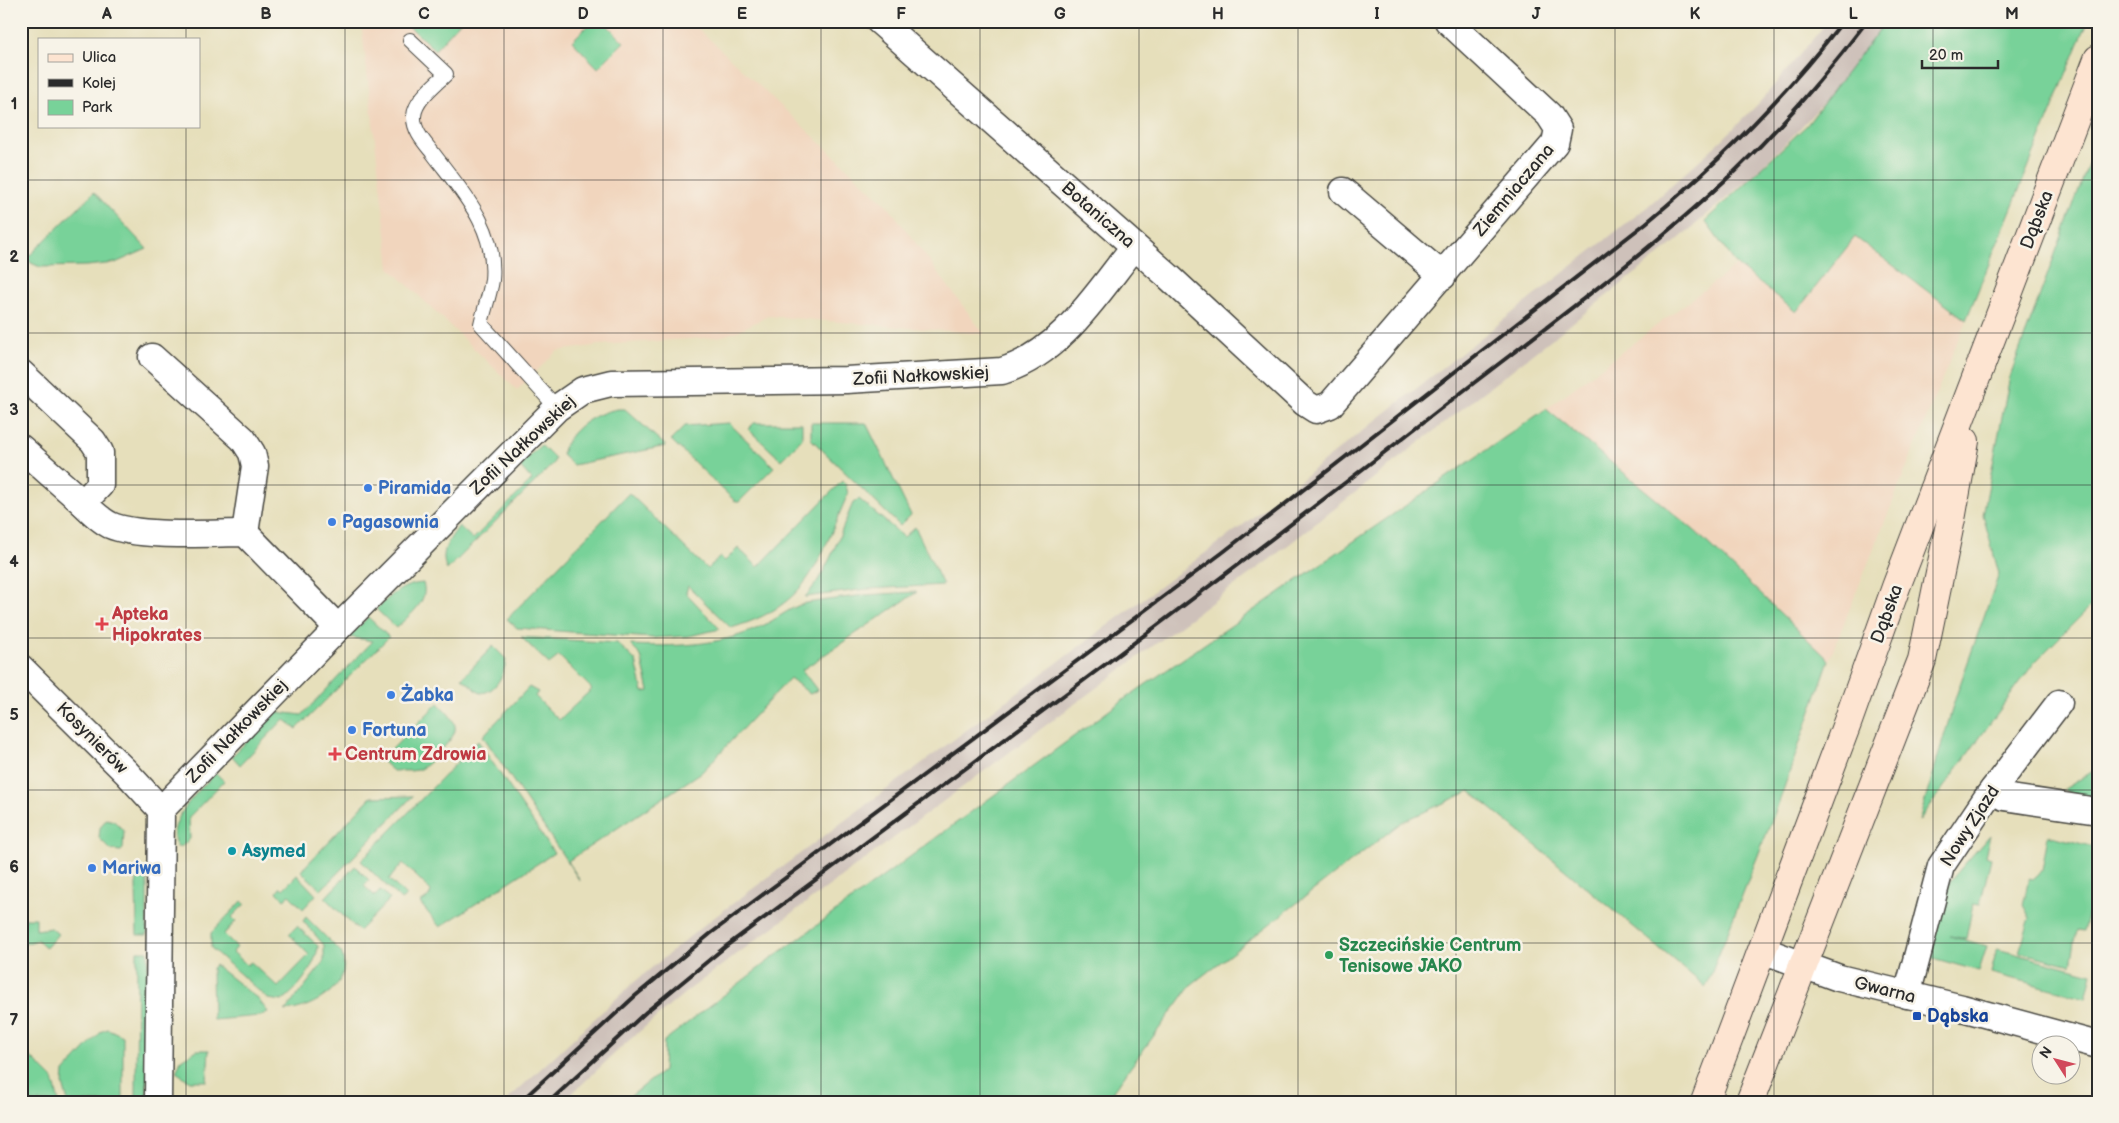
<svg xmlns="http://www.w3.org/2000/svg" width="2119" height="1123" font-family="'Balsamiq Sans',sans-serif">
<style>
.built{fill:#f1d5bd}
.industrial{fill:#cec1ba}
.green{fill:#78d299;stroke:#527e62}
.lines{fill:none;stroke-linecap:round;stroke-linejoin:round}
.lane-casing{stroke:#474641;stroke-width:16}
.street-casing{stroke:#474641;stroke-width:29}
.secondary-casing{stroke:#474641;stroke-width:30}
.lane{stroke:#fff;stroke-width:14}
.street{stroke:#fff;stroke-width:26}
.secondary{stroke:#fde4d1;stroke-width:28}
.rail{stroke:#2b2b2b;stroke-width:4}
.grid{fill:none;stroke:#2b2b2b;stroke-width:1;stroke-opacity:0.55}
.shop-dot{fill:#3f7fe0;stroke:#f7f3e8;stroke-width:2}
.health-dot{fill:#e0444e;stroke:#f7f3e8;stroke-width:2}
.culture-dot{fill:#0f9aa8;stroke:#f7f3e8;stroke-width:2}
.leisure-dot{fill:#2e9e5b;stroke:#f7f3e8;stroke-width:2}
.transit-dot{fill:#1a4fb4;stroke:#f7f3e8;stroke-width:2}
.labels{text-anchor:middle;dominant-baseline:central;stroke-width:5;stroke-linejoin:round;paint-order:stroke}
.street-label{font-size:18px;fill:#2b2b2b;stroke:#f7f3e8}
.shop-label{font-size:18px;font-weight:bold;fill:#366cbe;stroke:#f7f3e8;text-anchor:start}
.health-label{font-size:18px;font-weight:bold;fill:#be3a42;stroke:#f7f3e8;text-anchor:start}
.culture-label{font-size:18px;font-weight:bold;fill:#0d838f;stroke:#f7f3e8;text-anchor:start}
.leisure-label{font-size:18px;font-weight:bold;fill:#27864d;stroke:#f7f3e8;text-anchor:start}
.transit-label{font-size:18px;font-weight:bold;fill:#164399;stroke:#f7f3e8;text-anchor:start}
.neatline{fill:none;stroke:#2b2b2b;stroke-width:2}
.grid-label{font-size:16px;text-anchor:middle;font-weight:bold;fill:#2b2b2b}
</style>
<rect width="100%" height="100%" fill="#f7f3e8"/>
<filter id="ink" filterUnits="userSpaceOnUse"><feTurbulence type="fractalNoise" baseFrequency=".02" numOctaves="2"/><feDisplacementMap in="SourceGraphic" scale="10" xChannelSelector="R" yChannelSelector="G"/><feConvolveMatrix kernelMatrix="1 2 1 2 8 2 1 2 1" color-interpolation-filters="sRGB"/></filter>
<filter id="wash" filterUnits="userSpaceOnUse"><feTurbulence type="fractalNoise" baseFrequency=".0096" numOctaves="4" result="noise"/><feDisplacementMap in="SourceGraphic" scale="20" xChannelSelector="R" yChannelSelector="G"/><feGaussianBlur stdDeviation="1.12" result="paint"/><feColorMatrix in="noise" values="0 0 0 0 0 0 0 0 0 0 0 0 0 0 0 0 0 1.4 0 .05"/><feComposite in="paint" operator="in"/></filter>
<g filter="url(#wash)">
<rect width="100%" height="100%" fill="#e6dfbb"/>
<g class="built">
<path d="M361,21H690L888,206L984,334L768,316L738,331L719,337L599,345L557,351L517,390L390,268Z"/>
<path d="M1854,237L1966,320L1829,660L1695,531L1546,409L1737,265L1796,312Z"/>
</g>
<path class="industrial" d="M1828,21H1888L1824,102L1791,138L1753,175L1673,244L1269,560L686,992L626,1043L563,1102H505L632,984L704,925L1243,525L1647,207L1722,140L1759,103Z"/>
<g class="green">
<path d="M403,21H461L435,50Z"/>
<path d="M592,21H603L624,42L598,68L572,41Z"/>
<path d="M1886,21H2088L1966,320L1855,237L1796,312L1737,265L1705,221L1807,125Z"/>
<path d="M2098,138V599L2034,663L1919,821L1956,696L1999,574L1983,515L2010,376Z"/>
<path d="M94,192L147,249L115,263L86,266L40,267L31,263L27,258Z"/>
<path d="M618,409H625L666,446L573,465L562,455C567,430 594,413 618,409Z"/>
<path d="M1546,409L1695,531L1829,660L1779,802L1706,987L1470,791L1402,822L1192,984L1105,1102H623L663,1071L664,1041L771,959L1126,698Z"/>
<path d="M729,423L774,467L739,502H736L671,440L685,426Z"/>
<path d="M754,423H802V439L781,460L748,429Z"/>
<path d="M811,423H866L911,515L900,526L811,439Z"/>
<path d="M541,445L555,459L553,464L447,570C439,553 448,541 459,526L473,539L532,480L519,465Z"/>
<path d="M842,481L846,485L848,494C818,561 811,605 731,628L688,586L686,593L720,629L689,636L652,638L517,628L507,619L629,493L707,569L720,557L725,561L738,548L758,567Z"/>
<path d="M859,499L904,537L915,527L943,585L867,589L805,597C829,571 839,535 853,503Z"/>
<path d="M423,583C430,602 407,617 396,628L376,609C391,595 403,584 423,583Z"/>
<path d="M917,592L802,670L817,690L810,694L790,678L702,772L568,861L580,881L483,736L529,687L538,692L535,696L559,720L592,689L559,656L549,664L521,637L617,643L636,661L643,692L649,691L641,656L630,645C672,647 719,646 758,628C775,621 788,608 806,603L865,595Z"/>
<path d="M368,617L389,637L297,729L284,719L240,765L232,756L277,712L302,715L373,641L349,637Z"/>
<path d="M493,646L506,659C505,673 496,693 480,693L462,678Z"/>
<path d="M438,703C461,726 461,730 438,753C432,759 425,768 417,770C410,772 401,770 393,771L381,760Z"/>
<path d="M478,741L554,853L440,927L420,903L429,897L431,891L403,863L389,879L406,896L401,900L361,861Z"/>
<path d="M2098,768V802L2063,790Z"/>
<path d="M216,773L224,781L189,817L190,839L181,847H177C163,823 201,788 216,773Z"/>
<path d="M413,796L321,890L301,871L371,797Z"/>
<path d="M106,819L114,821L124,831L123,849L121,851L111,850L99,838L100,828Z"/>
<path d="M1990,835L1985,856L1991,858L1980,905L1973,904L1966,939L1950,936L1987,946L1979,971L1929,957L1950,881Z"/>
<path d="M2048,835L2098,848L2090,883L2096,885L2084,931L2077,930L2071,965L2019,952L2030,918L2023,905L2029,878L2033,879L2042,871Z"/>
<path d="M355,866L369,880L364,886L375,896L381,890L390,899L359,931L325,898Z"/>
<path d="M147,872V935H137L136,884L138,877Z"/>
<path d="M297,875L316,895L303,909L289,895L284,899L277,892L281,887L283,889Z"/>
<path d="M242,901L245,904L232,917L236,921L224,934L237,947L233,952L247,965L251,962L278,987L309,955L289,934L297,926L318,946C316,966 298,989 282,1001L268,999L211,948V933Z"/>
<path d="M306,917L341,952C355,985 312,1009 285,1011L321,966L324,960V945L303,921Z"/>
<path d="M25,918H36V930L51,928L58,934L46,948L38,940L21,945V930H24Z"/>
<path d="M1997,949L2092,974L2086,998L1991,973Z"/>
<path d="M137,951H148L147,1102H136Z"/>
<path d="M215,965L258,999L268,1012L260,1016L213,1020L212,968Z"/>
<path d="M108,1029L123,1036V1102H68L63,1084L64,1072L102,1031Z"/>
<path d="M21,1047L53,1079L59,1102H21Z"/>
<path d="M197,1050H209L207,1081H190L176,1072L181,1060Z"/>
</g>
</g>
<g filter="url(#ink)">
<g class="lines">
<defs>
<path id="lane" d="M410,40L446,74C435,85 415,100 414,116C413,130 424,142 432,152C461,191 497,227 492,280C490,294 484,310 481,324L557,408"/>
<g id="street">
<path d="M879,21L1168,276L1305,403L1316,410L1330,405L1555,143L1558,129L1549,115L1448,21"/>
<path d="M1343,191L1443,276"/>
<path d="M152,357L243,439L252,453L255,466L245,533"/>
<path d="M21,373L93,441L100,452V485L83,503C91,511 100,520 110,525C140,538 210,533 245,533L338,628"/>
<path d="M21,448L83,503"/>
<path d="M21,668L126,772L161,810"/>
<path d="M1993,790L2004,797L2098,811"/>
<path d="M1762,950L1839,978L1962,1008L2098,1045"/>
<path d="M1907,995L1941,866L1986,799L2059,703"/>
<path d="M158,1102L161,810L338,628L557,408L583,390L611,383L846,380L1002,371C1061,353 1097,293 1134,247"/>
</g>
<g id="secondary">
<path d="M1705,1102L1848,721L1896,587L2098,59"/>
<path d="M1750,1102L1922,660L1952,514L1965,441"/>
</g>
</defs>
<use href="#lane" class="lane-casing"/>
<use href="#street" class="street-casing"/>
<use href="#secondary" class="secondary-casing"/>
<use href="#lane" class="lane"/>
<use href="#street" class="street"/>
<use href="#secondary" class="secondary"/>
<g class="rail">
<path d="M520,1102L634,997L710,934L1222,553L1646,223C1719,163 1785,96 1843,21"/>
<path d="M549,1102L646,1012L725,947C963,770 1202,595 1435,413C1536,334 1642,259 1735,171C1783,125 1827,74 1867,21"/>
</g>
</g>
</g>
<path class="grid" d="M186,21V39M345,21V1102M504,21V1102M663,21V1102M821,21V1102M980,21V1102M1139,21V1102M1298,21V1102M1456,21V1102M1615,21V1102M1774,21V1102M1933,21V1102M186,126V1102M21,180H2098M21,333H2098M21,485H2098M21,638H2098M21,790H2098M21,943H2098"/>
<g class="shop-dot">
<circle cx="368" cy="488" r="5"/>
<circle cx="332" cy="522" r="5"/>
<circle cx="391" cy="695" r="5"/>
<circle cx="352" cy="730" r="5"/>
<circle cx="92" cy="868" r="5"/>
</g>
<g class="health-dot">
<path d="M99.5 616.5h5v5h5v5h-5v5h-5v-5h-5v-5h5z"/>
<path d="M332.5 746.5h5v5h5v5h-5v5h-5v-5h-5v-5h5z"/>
</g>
<circle class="culture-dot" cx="232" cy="851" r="5"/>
<circle class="leisure-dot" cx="1329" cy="955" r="5"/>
<rect class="transit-dot" x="1912" y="1011" width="10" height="10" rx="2.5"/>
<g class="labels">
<g class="street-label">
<text transform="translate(1514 190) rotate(-50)">Ziemniaczana</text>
<text transform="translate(1098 215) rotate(41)">Botaniczna</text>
<text transform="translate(2037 220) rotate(-69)">Dąbska</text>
<text transform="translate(921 376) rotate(-3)">Zofii Nałkowskiej</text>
<text transform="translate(523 445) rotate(-43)">Zofii Nałkowskiej</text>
<text transform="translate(1887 614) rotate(-70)">Dąbska</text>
<text transform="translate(237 731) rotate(-46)">Zofii Nałkowskiej</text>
<text transform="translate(92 738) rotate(45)">Kosynierów</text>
<text transform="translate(1970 826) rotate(-57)">Nowy Zjazd</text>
<text transform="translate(1885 990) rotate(14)">Gwarna</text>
</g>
<g class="shop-label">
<text x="378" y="488">Piramida</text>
<text x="342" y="522">Pagasownia</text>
<text x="401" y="695">Żabka</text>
<text x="362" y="730">Fortuna</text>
<text x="102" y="868">Mariwa</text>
</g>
<g class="health-label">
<text x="112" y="614">Apteka<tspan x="112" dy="21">Hipokrates</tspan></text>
<text x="345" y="754">Centrum Zdrowia</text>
</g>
<g class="culture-label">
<text x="242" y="851">Asymed</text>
</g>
<g class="leisure-label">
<text x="1339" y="945">Szczecińskie Centrum<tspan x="1339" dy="21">Tenisowe JAKO</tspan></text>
</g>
<g class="transit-label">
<text x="1927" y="1016">Dąbska</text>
</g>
</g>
<rect width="2119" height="1123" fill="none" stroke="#f7f3e8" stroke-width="55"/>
<rect x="38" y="38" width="162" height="90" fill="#f7f3e8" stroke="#a5a39c"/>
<rect x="48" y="54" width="25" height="8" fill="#fde4d1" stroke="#a5a39c"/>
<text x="82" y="62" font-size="15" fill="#2b2b2b">Ulica</text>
<rect x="48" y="79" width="25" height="8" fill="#2b2b2b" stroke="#a5a39c"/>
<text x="82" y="88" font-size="15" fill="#2b2b2b">Kolej</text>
<rect x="48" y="100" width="25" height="15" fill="#78d299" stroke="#a5a39c"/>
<text x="82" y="112" font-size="15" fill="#2b2b2b">Park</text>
<g transform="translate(2056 1060) rotate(306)"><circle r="24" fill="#f7f3e8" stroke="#a5a39c"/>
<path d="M0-4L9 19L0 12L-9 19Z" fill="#d1495b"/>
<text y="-8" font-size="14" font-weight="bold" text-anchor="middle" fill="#2b2b2b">N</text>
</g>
<path d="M1922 60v8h76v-8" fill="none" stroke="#2b2b2b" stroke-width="2.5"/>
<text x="1929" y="60" font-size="15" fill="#2b2b2b" stroke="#f7f3e8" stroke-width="4" paint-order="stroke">20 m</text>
<rect x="28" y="28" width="2064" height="1068" class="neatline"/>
<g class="grid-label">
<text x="107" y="19">A</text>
<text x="266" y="19">B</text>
<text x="424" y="19">C</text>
<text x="583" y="19">D</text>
<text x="742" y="19">E</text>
<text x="901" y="19">F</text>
<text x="1060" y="19">G</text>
<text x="1218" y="19">H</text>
<text x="1377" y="19">I</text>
<text x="1536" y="19">J</text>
<text x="1695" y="19">K</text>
<text x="1853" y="19">L</text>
<text x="2012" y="19">M</text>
<text x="14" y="109">1</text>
<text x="14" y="262">2</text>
<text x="14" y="415">3</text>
<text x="14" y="567">4</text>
<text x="14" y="720">5</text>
<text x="14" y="872">6</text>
<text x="14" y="1025">7</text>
</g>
</svg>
